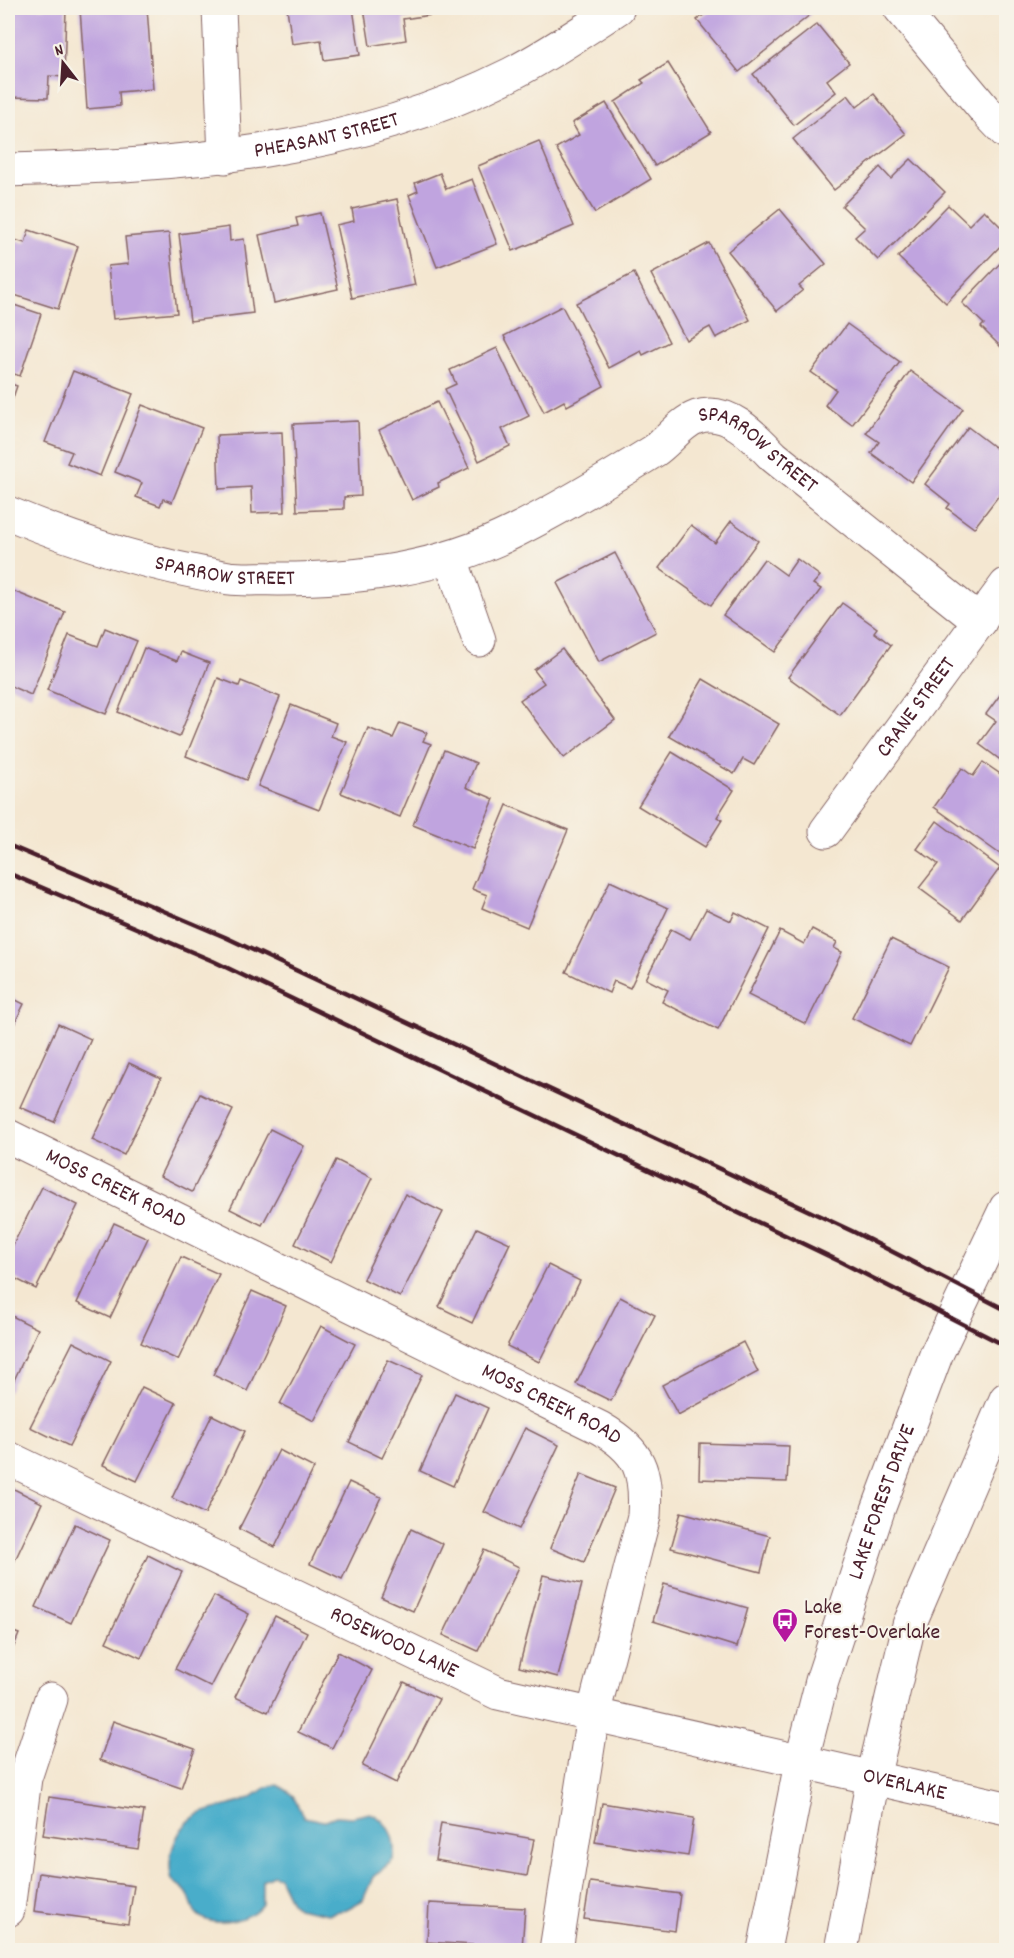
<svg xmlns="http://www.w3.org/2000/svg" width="1014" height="1958" font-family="Dekko,sans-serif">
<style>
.water{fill:#4aadca;stroke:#4a667a;stroke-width:1.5}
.building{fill:#c0a4df}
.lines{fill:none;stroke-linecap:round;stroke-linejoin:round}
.minor-casing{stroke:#866565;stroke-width:35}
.major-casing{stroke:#866565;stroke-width:35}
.minor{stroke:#fff;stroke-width:33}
.major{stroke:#fff;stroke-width:33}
.rail{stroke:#4a1f2b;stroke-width:4.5}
.labels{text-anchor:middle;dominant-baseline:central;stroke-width:4.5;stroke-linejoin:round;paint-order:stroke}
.street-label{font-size:22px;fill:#4a1f2b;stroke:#f7f3e8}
.poi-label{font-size:22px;fill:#4a1f2b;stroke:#f7f3e8;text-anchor:start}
</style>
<rect width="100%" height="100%" fill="#f7f3e8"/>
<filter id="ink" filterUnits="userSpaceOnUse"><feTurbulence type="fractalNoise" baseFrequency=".0167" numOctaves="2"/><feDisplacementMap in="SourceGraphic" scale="12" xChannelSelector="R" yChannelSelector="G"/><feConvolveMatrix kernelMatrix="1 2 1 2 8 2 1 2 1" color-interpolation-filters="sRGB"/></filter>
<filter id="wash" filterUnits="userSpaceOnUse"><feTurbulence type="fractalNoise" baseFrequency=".008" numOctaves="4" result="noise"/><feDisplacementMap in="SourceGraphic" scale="24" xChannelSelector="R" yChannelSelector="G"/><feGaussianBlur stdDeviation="1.35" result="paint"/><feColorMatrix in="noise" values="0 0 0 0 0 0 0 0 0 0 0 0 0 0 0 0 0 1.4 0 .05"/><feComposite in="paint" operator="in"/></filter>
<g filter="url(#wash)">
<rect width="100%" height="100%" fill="#f4e7d1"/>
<path class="water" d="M277,1785C298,1795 293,1800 304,1817L323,1821L336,1816L352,1817L370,1813C389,1821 397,1840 393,1860L373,1877L363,1900L347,1909L328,1914L297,1908L291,1902L279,1877L273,1875L262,1880V1904C252,1920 212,1930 197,1914C191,1908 191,1899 187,1893C183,1887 177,1885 172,1880C165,1855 178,1823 202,1813C217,1807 233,1806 248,1799C259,1794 263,1786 277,1785Z"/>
<g id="blocks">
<g class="building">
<path d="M8,8H66L64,77L49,76L48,98L8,97Z"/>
<path d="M99,8H147L153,89L119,92L120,106L87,109L80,9Z"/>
<path d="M287,8H353L360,55L324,60L321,40L292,44Z"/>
<path d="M364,8H430L431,15L403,19L406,40L370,46Z"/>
<path d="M713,8H805L811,14L739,72L697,20Z"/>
<path d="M817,24L849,63L827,80L836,92L794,125L753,74Z"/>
<path d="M668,63L711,132L655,166L615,102L644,83L641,80Z"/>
<path d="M874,94L906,134L834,190L793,139L848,95L857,107Z"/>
<path d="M606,103L651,179L595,213L556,148L579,135L572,123Z"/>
<path d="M539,141L574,226L513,251L478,166Z"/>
<path d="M911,159L945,192L878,260L855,237L865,228L842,206L880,167L891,179Z"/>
<path d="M440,173L446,189L472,179L497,244L437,267L409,195L418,191L415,183Z"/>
<path d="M397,199L415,285L352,298L336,225L354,221L352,209Z"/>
<path d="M948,205L969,225L984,210L1006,232V240L946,303L898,257Z"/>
<path d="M780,209L826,264L799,286L803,290L777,311L728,251Z"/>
<path d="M320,213L338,289L274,303L259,235L298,226L296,218Z"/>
<path d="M229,227L230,241L244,239L253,313L190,321L179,234Z"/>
<path d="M29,230L78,246L58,309L8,293V238L25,243Z"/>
<path d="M169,233L177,313L113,319L108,266L128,264L125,237Z"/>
<path d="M709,243L750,320L716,338L710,327L686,340L651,274Z"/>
<path d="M1006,257V352L981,327L984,324L962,303Z"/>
<path d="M634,273L669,342L643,355L641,351L609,368L576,303Z"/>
<path d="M8,303L41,314L20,376L8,372Z"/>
<path d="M562,306L604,386L567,406L564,401L544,412L504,336Z"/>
<path d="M847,324L900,362L852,425L825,405L836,390L811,372Z"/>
<path d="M497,348L529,416L502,429L510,446L479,461L445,389L456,384L450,370Z"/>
<path d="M73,371L133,394L100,476L67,463L72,452L45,442Z"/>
<path d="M910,371L963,409L911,482L871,453L879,442L866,433Z"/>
<path d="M8,383L17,386L8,412Z"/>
<path d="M437,402L469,468L438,483L439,487L412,500L379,430Z"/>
<path d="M142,405L202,428L172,502L163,499L160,506L136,497L142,483L115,472Z"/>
<path d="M358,421L361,496L344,497V509L297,511L293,424Z"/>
<path d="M968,427L1006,456V486L974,528L947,508L950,504L925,484Z"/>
<path d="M282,432L285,512L252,513L251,487L219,489L217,435Z"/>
<path d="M731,521L758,541L711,605L659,568L691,525L715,543Z"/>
<path d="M615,553L656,632L599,662L557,583Z"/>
<path d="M764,559L786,575L797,559L820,576L813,584L821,589L775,652L723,615Z"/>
<path d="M8,589L65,612L31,695L8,685Z"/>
<path d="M842,603L877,628L874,632L891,645L840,715L788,677Z"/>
<path d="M105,628L137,641L106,714L47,690L69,635L98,646Z"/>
<path d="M144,648L177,661L181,652L209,663L179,737L118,712Z"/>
<path d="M562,649L615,720L564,758L520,700L544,683L534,670Z"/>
<path d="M218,678L239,686L241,681L280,697L246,780L186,756Z"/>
<path d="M703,679L779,724L754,765L743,759L734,774L669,736Z"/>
<path d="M1003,691L1006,694V764L979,744L996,721L986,714Z"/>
<path d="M291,705L336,723L331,736L347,742L319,810L258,786Z"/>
<path d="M400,723L427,733L423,741L431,744L400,817L341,793L368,728L393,738Z"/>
<path d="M444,750L476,763L466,787L494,799L473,849L413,825Z"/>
<path d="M672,752L734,790L717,817L722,820L705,847L638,806Z"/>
<path d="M983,762L1006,778V853L1004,857L934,807L962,768L973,776Z"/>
<path d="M507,805L568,830L527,927L482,908L487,895L472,889Z"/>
<path d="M937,821L1000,868L962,920L919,888L938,864L917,849Z"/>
<path d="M610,881L668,908L630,988L614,981L609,993L566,972Z"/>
<path d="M706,909L731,921L735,912L769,929L718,1030L662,1002L668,990L646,979L671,929L690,939Z"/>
<path d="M812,929L837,942L834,948L842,952L806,1024L748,995L780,931L804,944Z"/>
<path d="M891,939L949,967L910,1046L852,1018Z"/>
<path d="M8,996L24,1004L8,1037Z"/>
<path d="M58,1024L91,1039L54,1122L20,1107Z"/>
<path d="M129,1063L161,1078L124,1155L92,1140Z"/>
<path d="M200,1094L233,1110L192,1192L160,1176Z"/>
<path d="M270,1129L304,1146L262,1225L230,1209Z"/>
<path d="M336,1160L372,1178L331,1262L295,1244Z"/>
<path d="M42,1187L78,1205L36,1289L8,1275V1255Z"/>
<path d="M405,1194L443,1212L400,1297L363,1279Z"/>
<path d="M114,1223L148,1238L110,1318L77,1303Z"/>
<path d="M477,1228L510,1243L472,1323L439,1307Z"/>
<path d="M181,1257L219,1274L178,1360L141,1343Z"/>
<path d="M548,1265L580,1281L539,1362L507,1346Z"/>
<path d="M252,1291L286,1306L247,1391L213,1375Z"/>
<path d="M620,1297L655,1315L611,1401L576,1384Z"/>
<path d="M8,1314L38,1329L8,1393Z"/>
<path d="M321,1326L355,1344L314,1421L280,1404Z"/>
<path d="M73,1342L111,1361L69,1446L30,1427Z"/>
<path d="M743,1342L758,1372L678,1415L662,1385Z"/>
<path d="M388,1360L422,1375L382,1458L349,1442Z"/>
<path d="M142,1387L176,1403L137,1481L103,1465Z"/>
<path d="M455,1393L488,1408L453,1486L420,1471Z"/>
<path d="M212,1415L245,1431L205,1514L172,1498Z"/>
<path d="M525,1428L559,1445L519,1529L484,1512Z"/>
<path d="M700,1443L789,1446L787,1482L699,1479Z"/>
<path d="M279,1450L314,1468L275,1547L239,1529Z"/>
<path d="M581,1474L615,1488L584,1562L550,1548Z"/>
<path d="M349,1482L381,1497L342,1579L310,1564Z"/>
<path d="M8,1486L42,1503L8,1575Z"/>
<path d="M681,1512L770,1536L761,1572L671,1548Z"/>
<path d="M75,1524L110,1540L71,1623L36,1607Z"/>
<path d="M411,1529L443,1544L413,1611L381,1597Z"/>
<path d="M484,1550L519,1567L478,1651L443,1635Z"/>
<path d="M148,1555L182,1572L141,1658L106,1642Z"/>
<path d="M543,1575L582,1584L558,1677L519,1667Z"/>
<path d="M664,1584L748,1608L737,1647L653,1621Z"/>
<path d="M214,1596L249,1614L211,1687L175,1669Z"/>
<path d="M275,1616L307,1632L268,1712L235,1697Z"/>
<path d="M8,1630L19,1634L8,1661Z"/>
<path d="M338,1652L372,1670L332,1748L298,1732Z"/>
<path d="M404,1682L439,1699L396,1783L362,1766Z"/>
<path d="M113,1721L195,1749L181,1788L100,1760Z"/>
<path d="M49,1797L144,1811L138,1849L43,1835Z"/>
<path d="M602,1803L694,1818L688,1856L595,1842Z"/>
<path d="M441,1823L534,1839L527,1876L435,1860Z"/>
<path d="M39,1873L134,1886L128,1924L34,1911Z"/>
<path d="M590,1882L680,1894L675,1931L584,1919Z"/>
<path d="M429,1903L525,1908L522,1948L427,1942Z"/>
</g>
</g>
</g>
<g filter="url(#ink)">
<use href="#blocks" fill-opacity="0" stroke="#866565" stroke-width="1.5"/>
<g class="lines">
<defs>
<g id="minor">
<path d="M219,8L225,157"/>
<path d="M900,8L985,110L1006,132"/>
<path id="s1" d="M8,170C180,165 353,154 511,74C548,55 583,31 618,8"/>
<path id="s2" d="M8,513C79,543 153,566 229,578C245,580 263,578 279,579C361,579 439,569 513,532C561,508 609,479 654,451C669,441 680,423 697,417C728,407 755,437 773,456L980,622"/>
<path d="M451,559L479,640"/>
<path id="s3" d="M826,831L1006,585"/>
<path id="s4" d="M8,1136L600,1428C640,1451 647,1471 644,1516L593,1715L556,1950"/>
<path id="s5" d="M8,1458L498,1693L1006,1808"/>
<path d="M8,1910L25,1778L51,1699"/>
</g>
<g id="major">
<path id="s6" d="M764,1950L801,1763L822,1681L878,1510L936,1355L1006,1208"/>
<path d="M841,1950L873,1778L909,1625L1006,1399"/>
</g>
</defs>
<use href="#minor" class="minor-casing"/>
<use href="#major" class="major-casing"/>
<use href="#minor" class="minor"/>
<use href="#major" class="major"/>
<g class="rail">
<path d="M8,845L225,937L854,1232L1006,1310"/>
<path d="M8,873L213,961L839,1261L1006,1346"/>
</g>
</g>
</g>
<defs>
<symbol id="bus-pin" viewBox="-11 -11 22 30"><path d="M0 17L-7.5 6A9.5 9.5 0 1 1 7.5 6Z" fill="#b5179e" stroke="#f7f3e8"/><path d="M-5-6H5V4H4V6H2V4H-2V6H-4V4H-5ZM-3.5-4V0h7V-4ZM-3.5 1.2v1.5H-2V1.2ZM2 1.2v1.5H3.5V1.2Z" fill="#fff"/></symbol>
</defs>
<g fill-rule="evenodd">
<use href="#bus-pin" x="770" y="1606" width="30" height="40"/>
</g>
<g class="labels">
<g class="street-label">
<text stroke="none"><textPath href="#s1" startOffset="321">PHEASANT STREET</textPath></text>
<text stroke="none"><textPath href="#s2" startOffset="812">SPARROW STREET</textPath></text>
<text stroke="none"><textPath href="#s2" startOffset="226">SPARROW STREET</textPath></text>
<text stroke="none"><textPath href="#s3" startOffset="153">CRANE STREET</textPath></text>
<text stroke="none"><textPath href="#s4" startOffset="120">MOSS CREEK ROAD</textPath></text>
<text stroke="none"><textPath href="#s4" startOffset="606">MOSS CREEK ROAD</textPath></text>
<text stroke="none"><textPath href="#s6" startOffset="464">LAKE FOREST DRIVE</textPath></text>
<text stroke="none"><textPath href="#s5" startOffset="428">ROSEWOOD LANE</textPath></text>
<text stroke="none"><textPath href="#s5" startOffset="960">OVERLAKE</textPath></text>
</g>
<g class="poi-label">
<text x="804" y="1608">Lake<tspan x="804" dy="25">Forest-Overlake</tspan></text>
</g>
</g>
<rect width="1014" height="1958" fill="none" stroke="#f7f3e8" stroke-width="30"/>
<g transform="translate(63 63) rotate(343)" stroke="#f7f3e8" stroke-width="4.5" paint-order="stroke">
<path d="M0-4.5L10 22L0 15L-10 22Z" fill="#4a1f2b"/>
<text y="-9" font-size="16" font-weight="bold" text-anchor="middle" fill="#4a1f2b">N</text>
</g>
</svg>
